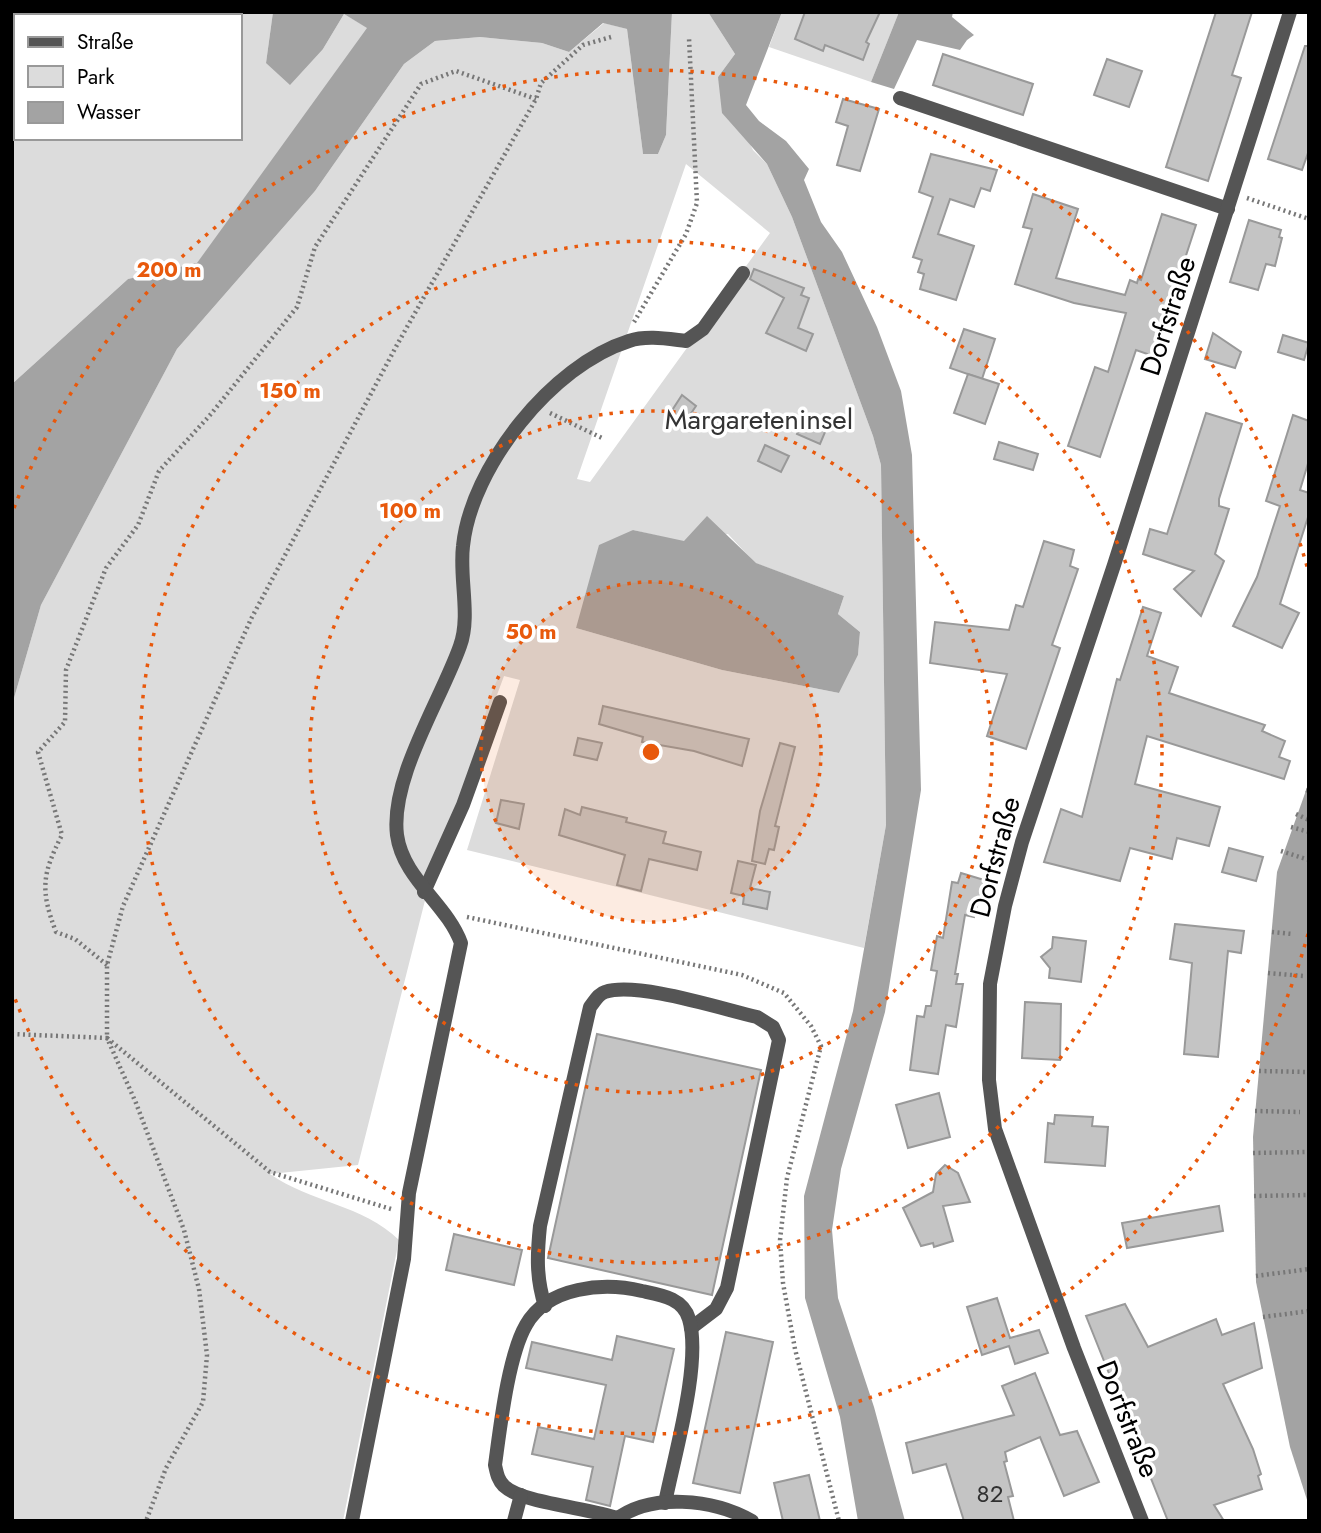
<svg xmlns="http://www.w3.org/2000/svg" width="1321" height="1533" font-family="Jost,sans-serif">
<style>
.green{fill:#dcdcdc;fill-rule:evenodd}
.water{fill:#a3a3a3}
.building{fill:#c4c4c4;stroke:#999;stroke-width:2}
.lines{fill:none;stroke-linecap:round;stroke-linejoin:round}
.path{stroke:#777;stroke-width:4.5;stroke-dasharray:2 3.5;stroke-linecap:butt}
.service{stroke:#555;stroke-width:14}
.minor{stroke:#555;stroke-width:14}
.ring{fill:none;stroke:#e8590c;stroke-width:3.5;stroke-dasharray:3.5 7}
.labels{text-anchor:middle;dominant-baseline:central;stroke-width:7;stroke-linejoin:round;paint-order:stroke}
.number-label{font-size:24px;fill:#313131}
.street-label{font-size:28px;fill:#000;stroke:#fff}
.park-label{font-size:28px;fill:#333;stroke:#fff}
.centre{fill:#e8590c;stroke:#fff;stroke-width:3.5}
.ring-label{font-size:21px;text-anchor:middle;font-weight:bold;fill:#e8590c;stroke:#fff;stroke-width:7;stroke-linejoin:round;paint-order:stroke}
</style>
<rect width="100%" height="100%" fill="#fff"/>
<g class="green">
<path d="M12,12H273L266,63L323,49L344,14L368,28L197,264L128,279L12,384ZM16,16H240V138H16Z"/>
<path d="M672,12H708L735,54L718,77L753,150L767,164L792,217L873,436L881,465L886,825L864,948L467,850L520,680L504,676L434,865L358,1165L270,1174C310,1202 363,1205 399,1240L343,1521H12V705L41,605L177,349L315,191L404,64L435,41L480,37L542,43L569,52L604,23L627,29L643,154H658L666,135ZM686,164L770,233L590,482L577,479ZM633,530L684,542L728,534L755,563L844,596L838,614L860,632L858,655L839,693L722,670L576,628Z"/>
<path d="M782,12H899L871,82L769,47Z"/>
</g>
<g class="water">
<path d="M273,12H672L666,135L658,154H643L627,29L603,23L569,52L542,43L480,37L435,41L404,64L315,191L177,349L41,605L12,705V384L128,279L197,263L367,28L344,14L323,49L290,85L266,63Z"/>
<path d="M708,12H782L746,105L759,121L786,141L809,169L804,180L821,222L842,252L877,327L901,391L912,455L921,790L885,1012L841,1169L832,1230L838,1298L874,1407L905,1521H858L840,1417L805,1298L804,1196L853,1011L886,825L881,465L873,436L792,217L767,164L722,113L718,77L735,54Z"/>
<path d="M899,12H953L952,17L974,35L967,40L960,50L917,40L894,89L871,82Z"/>
<path d="M707,516L756,563L844,596L838,614L860,632L858,655L839,693L722,670L576,628L599,545L633,530L684,541Z"/>
<path d="M1309,782V1506L1290,1447L1256,1282L1253,1137L1277,872Z"/>
</g>
<g class="building">
<path d="M805,12H880L866,42L869,44L863,60L825,45L823,51L795,39Z"/>
<path d="M1216,12H1252L1232,75L1241,78L1208,181L1166,167Z"/>
<path d="M1305,46H1309V150L1302,170L1268,159Z"/>
<path d="M943,54L1033,84L1023,115L933,85Z"/>
<path d="M1107,59L1142,71L1129,107L1094,95Z"/>
<path d="M843,99L879,109L860,171L837,165L848,126L836,122Z"/>
<path d="M931,154L997,170L990,191L981,188L974,207L950,199L938,234L974,246L956,300L920,289L924,274L918,272L922,260L913,257L933,197L919,192Z"/>
<path d="M1033,194L1078,209L1056,278L1125,295L1130,280L1137,283L1138,279L1141,280L1162,214L1196,225L1153,356L1136,350L1100,457L1068,446L1095,367L1108,372L1126,313L1074,303L1015,284L1032,229L1023,227Z"/>
<path d="M1249,220L1281,230L1279,237L1282,238L1275,266L1266,264L1258,290L1230,282Z"/>
<path d="M754,269L804,288L801,295L809,298L798,328L813,334L806,351L766,333L784,298L750,279Z"/>
<path d="M964,329L995,339L982,379L950,368Z"/>
<path d="M1213,333L1241,352L1235,368L1205,359Z"/>
<path d="M1283,335L1309,343L1304,360L1278,352Z"/>
<path d="M968,374L999,384L985,424L954,413Z"/>
<path d="M682,395L696,406L683,425L669,415Z"/>
<path d="M1206,413L1242,424L1219,499V506L1229,509L1215,554L1224,561L1201,616L1174,589L1194,571L1143,554L1150,529L1167,534Z"/>
<path d="M805,415L828,425L820,444L797,434Z"/>
<path d="M1293,415L1309,421V460L1300,490L1309,493V514L1280,604L1299,613L1282,648L1233,626L1257,577L1280,506L1266,501Z"/>
<path d="M999,442L1038,454L1033,470L994,459Z"/>
<path d="M765,445L789,456L781,472L758,461Z"/>
<path d="M1044,541L1074,550L1070,566L1078,569L1052,645L1060,648L1026,749L987,736L1007,674L930,663L935,622L1009,630L1016,605L1023,607Z"/>
<path d="M1143,607L1161,613L1147,656L1178,667L1169,693L1265,725L1262,731L1285,741L1279,757L1290,761L1284,779L1147,736L1135,784L1220,807L1209,846L1177,838L1172,859L1130,848L1120,881L1044,862L1061,809L1082,817L1117,679L1120,680Z"/>
<path d="M603,706L749,739L742,766L694,751L642,742L643,737L599,724Z"/>
<path d="M578,738L602,743L597,760L574,755Z"/>
<path d="M780,743L795,747L775,826L779,827L774,850L769,849L765,864L752,861L760,811Z"/>
<path d="M501,800L524,804L519,829L496,823Z"/>
<path d="M582,807L627,818L626,822L666,832L663,843L701,852L697,870L649,859L641,891L617,885L625,855L559,835L565,809L580,815Z"/>
<path d="M1229,848L1263,857L1256,881L1222,872Z"/>
<path d="M738,861L756,865L750,888L770,892L767,909L743,904L744,896L731,893Z"/>
<path d="M961,873L984,880L974,917L965,915L955,974H958L956,984H963L956,1027L946,1025L938,1074L910,1070L917,1016L924,1017L926,1006H931L937,971L931,970L937,936L943,938L952,882L958,883Z"/>
<path d="M1175,924L1244,931L1241,953L1228,951L1218,1057L1184,1054L1192,963L1170,959Z"/>
<path d="M1053,937L1086,941L1081,982L1049,978L1050,968L1041,957L1052,948Z"/>
<path d="M1025,1002L1061,1004L1060,1060L1022,1058Z"/>
<path d="M597,1034L761,1070L712,1295L548,1258Z"/>
<path d="M939,1093L950,1137L908,1148L896,1105Z"/>
<path d="M1055,1115L1093,1117L1092,1126L1108,1127L1105,1166L1045,1162L1048,1123L1054,1124Z"/>
<path d="M945,1165L958,1173L970,1202L943,1206L953,1241L934,1247L933,1243L921,1246L903,1208L933,1192L936,1174Z"/>
<path d="M1219,1206L1223,1231L1127,1248L1122,1223Z"/>
<path d="M454,1234L522,1250L514,1285L446,1270Z"/>
<path d="M997,1298L1010,1338L1039,1330L1048,1353L1015,1364L1009,1346L982,1355L967,1307Z"/>
<path d="M1125,1304L1148,1347L1216,1319L1222,1335L1254,1323L1262,1368L1223,1384L1253,1449L1261,1474L1258,1476L1262,1489L1214,1505L1224,1521H1168L1086,1316Z"/>
<path d="M726,1332L773,1342L740,1493L693,1483Z"/>
<path d="M617,1336L674,1349L653,1442L625,1436L610,1506L586,1500L593,1467L532,1454L538,1427L594,1439L606,1385L526,1368L532,1342L612,1360Z"/>
<path d="M1035,1373L1060,1435L1077,1431L1099,1482L1064,1496L1040,1437L1005,1452L1007,1461L1004,1462L1013,1496L1008,1497L1014,1521H964L946,1464L913,1473L906,1443L1014,1415L1002,1386Z"/>
<path d="M809,1475L820,1521H783L774,1483Z"/>
</g>
<g class="lines">
<g class="path">
<path d="M1247,198L1309,219"/>
<path d="M634,322L686,234L697,203L689,38"/>
<path d="M550,413L602,438"/>
<path d="M1306,790L1309,791"/>
<path d="M1296,814L1309,820"/>
<path d="M1291,827L1309,832"/>
<path d="M1281,851L1309,860"/>
<path d="M467,917L742,975L784,993L811,1026L821,1046L787,1178L780,1240L783,1283L795,1349L839,1521"/>
<path d="M1272,932L1292,934"/>
<path d="M107,965L75,939L56,932C40,890 42,874 62,835L38,752L65,722L66,670L106,568L138,525L159,471L211,414L297,307L315,247L421,84L456,71L536,99"/>
<path d="M1268,973L1303,976"/>
<path d="M12,1034L107,1038L136,1103L184,1230L199,1289L207,1355L203,1402L166,1468L146,1521"/>
<path d="M1259,1071L1309,1072"/>
<path d="M1255,1111L1300,1112"/>
<path d="M1253,1153L1308,1152"/>
<path d="M1254,1196L1307,1195"/>
<path d="M391,1209L270,1172L107,1038V965L123,906L251,619L398,343L536,99L541,83L583,45L611,37"/>
<path d="M1256,1276L1309,1269"/>
<path d="M1263,1317L1309,1311"/>
</g>
<g class="service">
<path d="M900,98L1228,209"/>
<path d="M424,892L463,805L500,702"/>
<path d="M545,1306C536,1278 537,1255 540,1226L590,1007C595,1001 598,994 605,992C636,981 722,1009 757,1017L773,1027L779,1040L727,1288L716,1309L691,1328"/>
<path d="M617,1518C590,1508 522,1503 504,1486C498,1480 497,1474 495,1465C500,1429 508,1356 526,1325C548,1286 604,1282 642,1291C661,1295 683,1298 689,1319C702,1362 674,1457 665,1503"/>
<path d="M352,1521L404,1259L409,1193L461,943C447,904 403,879 397,835C390,778 441,700 460,646C471,616 459,578 463,546C471,467 552,365 629,341C647,335 668,339 686,341L703,329L743,273"/>
<path d="M514,1521L521,1495"/>
<path d="M614,1521C650,1492 714,1499 752,1521"/>
</g>
<path class="minor" d="M1142,1521L1074,1348L995,1129L989,1080L990,984L1005,906L1022,842L1114,565L1290,12"/>
</g>
<circle cx="651" cy="752" r="170" fill="#e8590c" fill-opacity=".12"/>
<g class="ring">
<circle cx="651" cy="752" r="170"/>
<circle cx="651" cy="752" r="341"/>
<circle cx="651" cy="752" r="511"/>
<path d="M1308 934A682 682 0 0 1 14 996M14 508A682 682 0 0 1 1308 570"/>
</g>
<g class="labels">
<g class="number-label">
<text x="990" y="1493">82</text>
</g>
<g class="street-label">
<text transform="translate(1168 316) rotate(-72)">Dorfstraße</text>
<text transform="translate(995 857) rotate(-75)">Dorfstraße</text>
<text transform="translate(1128 1419) rotate(68)">Dorfstraße</text>
</g>
<g class="park-label">
<text x="759" y="419">Margareteninsel</text>
</g>
</g>
<circle cx="651" cy="752" r="10" class="centre"/>
<g class="ring-label">
<text x="169" y="277">200 m</text>
<text x="290" y="398">150 m</text>
<text x="410" y="518">100 m</text>
<text x="531" y="639">50 m</text>
</g>
<rect width="1321" height="1533" fill="none" stroke="#000000" stroke-width="28"/>
<rect x="14" y="14" width="228" height="126" fill="#ffffff" stroke="#999999" stroke-width="2"/>
<rect x="28" y="37" width="35" height="10" fill="#555555" stroke="#999999" stroke-width="2"/>
<text x="77" y="49" font-size="21" fill="#000000">Straße</text>
<rect x="28" y="66" width="35" height="21" fill="#dcdcdc" stroke="#999999" stroke-width="2"/>
<text x="77" y="84" font-size="21" fill="#000000">Park</text>
<rect x="28" y="102" width="35" height="21" fill="#a3a3a3" stroke="#999999" stroke-width="2"/>
<text x="77" y="119" font-size="21" fill="#000000">Wasser</text>
</svg>
